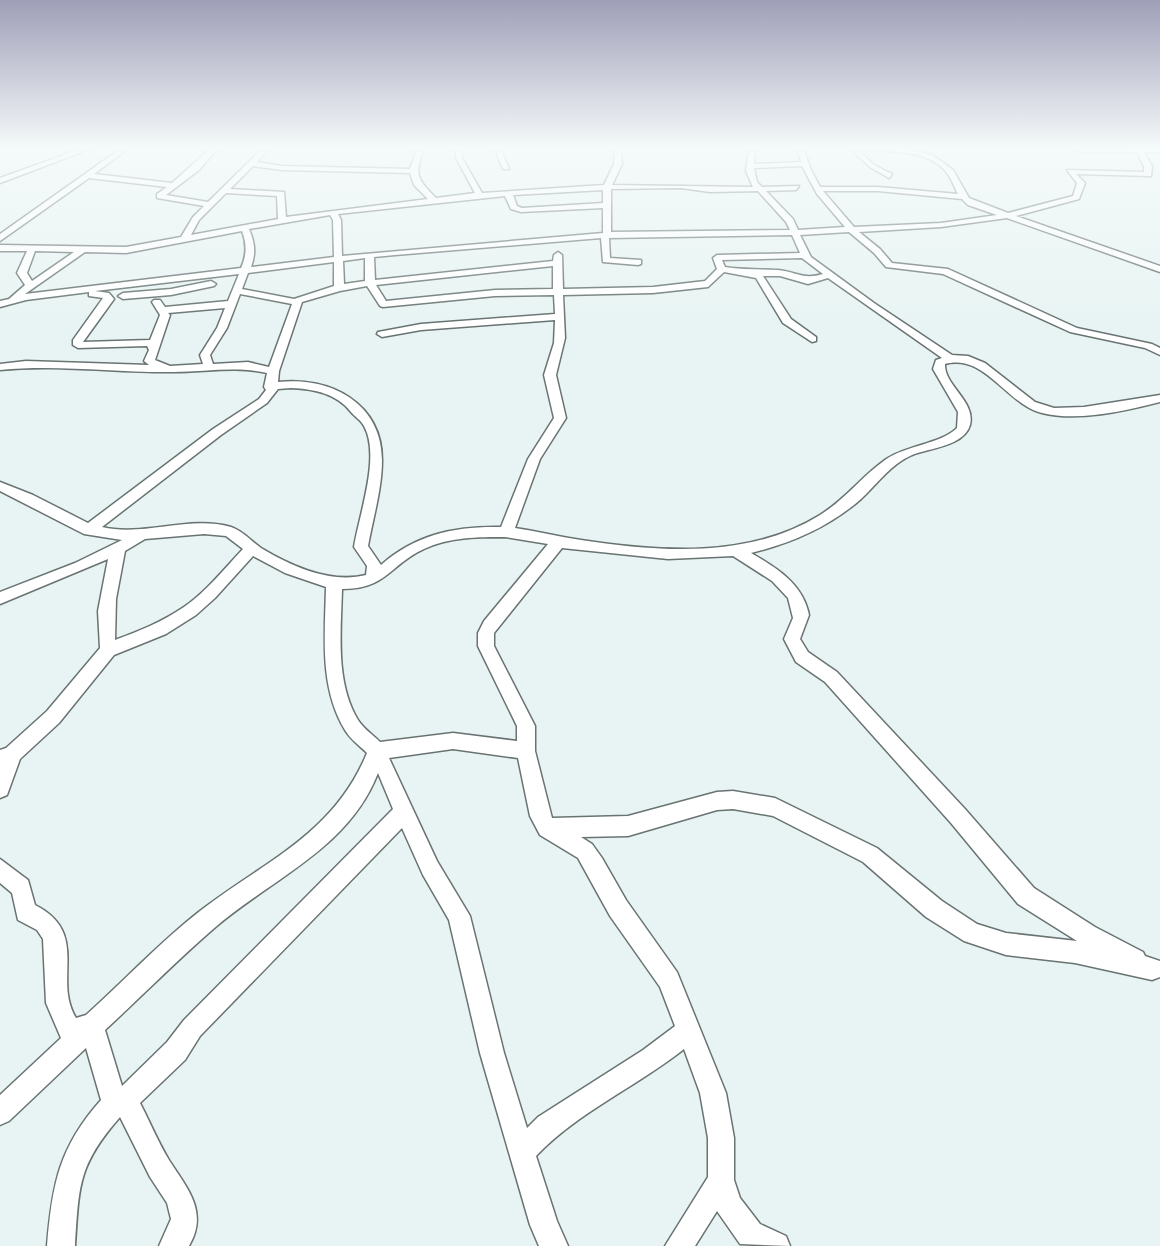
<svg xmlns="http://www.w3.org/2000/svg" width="1160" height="1246" font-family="Helvetica,sans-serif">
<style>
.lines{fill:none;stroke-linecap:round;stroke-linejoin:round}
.minor-casing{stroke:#687372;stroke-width:3}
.minor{fill:#fff;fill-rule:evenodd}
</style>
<rect width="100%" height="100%" fill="#e8f4f3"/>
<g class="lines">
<defs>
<g id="minor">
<path d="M86,147H95L0,183V178Z"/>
<path d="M123,147H130L94,174L172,183L212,147H219L199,170L166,195L208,202L264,147H271L257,162L282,166L410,169L418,147H424C415,175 415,177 436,198L475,193L456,158L455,147H461L462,158L482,193L604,185L614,164L615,147H621L622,164L612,185L753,187L746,171L749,147H755L754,164L801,162L797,147H803L811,170L820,187H878L958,194C955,189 953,182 949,176C931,147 887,152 858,150L874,165L892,174L889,178L870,167L848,147L904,148L932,155L953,170L969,198L1008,213L1073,196L1077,183L1067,170L1144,172V166L1137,152H1080L1078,149L1160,148V152H1144L1152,166L1151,176L1076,174L1085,183L1079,199L1016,216L1160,266V272L1007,218L941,227L859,232L880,249L892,263L948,269L1077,328L1152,344L1160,348V355L1145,348L1070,332L943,274L886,267L874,253L849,232L800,235L811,257L874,303L952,355L968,356L985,363L1035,402L1054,408L1084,407L1160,395V402C1125,411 1077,422 1042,413C1006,404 985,353 945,364C944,386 976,401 970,425C964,446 930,448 912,455C890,465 878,483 861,499C829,527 792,543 751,553C777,568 803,584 809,615L800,639L808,652L837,672L965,809L1034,888L1095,927L1143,952L1145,956L1160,961V977L1152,980L1075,963L1006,955L964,941L926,917L863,862L773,816L733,809L717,810L628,836L581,837L592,844L602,858L626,900L677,972L726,1093L734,1138V1180L740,1198L760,1224L786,1236L790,1246L740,1244L717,1211L695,1246H665L708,1177V1138L700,1093L684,1049C636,1087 578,1112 536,1156L557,1221L568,1246H539L530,1225L480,1053L449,920L423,875L402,828L200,1036L185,1060L140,1103C150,1122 158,1142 169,1160C187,1188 209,1212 189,1246H159L171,1219L167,1203L150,1177L120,1117C78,1165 79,1185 75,1246H47C52,1185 59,1147 101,1100L86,1048L9,1121L0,1125V1095L61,1038L46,1003L43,939L37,930L18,920L12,893L0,883V859L28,880L35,905C91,933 52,979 76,1018L86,1015C124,981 160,942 200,911C265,861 334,834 367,753C360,746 350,739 345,730C319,687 325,635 326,587L285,573L253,556L215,598L196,615L166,634L114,655L59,723L20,759L7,795L0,798V750L6,748L47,711L100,648L98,611L108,559L0,604V592L75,563L122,540L84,534L0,491V482L33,495L88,523L213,429L259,399L266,390L264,387L267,373C236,366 206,372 174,372C116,373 58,364 0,370V364L26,361L149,365L144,361L149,350L147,346L78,348L73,345V340L103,298L89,296V292L26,300L0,307V301L9,299L25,285L17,273L27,251H0V245L126,247L181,237L193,217L204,206L157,198V194L167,187L89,178L0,241V234ZM253,166L282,170L410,173L414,185L428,199L286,217L284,192L230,189ZM802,166L817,194L845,227L798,230L793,219L766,191L796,190L799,186L762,187L757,182L754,168ZM681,188L710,192L758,191L786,222L790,230L611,232V189ZM603,190V203L522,208L517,206L513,195ZM823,191H878L962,199L968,205L997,215L941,223L854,227ZM226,193L277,196L278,219L191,235L199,220ZM505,196L511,209L521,212L603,208V233L342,256L341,220L338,214ZM330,215L333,220L334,257L251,267C256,253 255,243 249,229ZM242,231C247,244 247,255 241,268L25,294L85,252L126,253ZM792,235L800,253L717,255L713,258L717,269L705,281L653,287L563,289L562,255L558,252L554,255L553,261L375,280L374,257L395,255L601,238L603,262L638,265L641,264V260L610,258L609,238ZM35,251L74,252L32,281L27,273ZM365,258V281L344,284L343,261ZM802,258L823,274C803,280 797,272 778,270C760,269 743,270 725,267L722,260ZM334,262V286L294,299L242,289L248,273ZM553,266V289L495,290L386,301L376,285ZM724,272L756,278L783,323L812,342L816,341V337L791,319L763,276H780L808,284L828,278L942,358L936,360L933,369L958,412L957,428C941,444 906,445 885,460C861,477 847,498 820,515C749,559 660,552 581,540C559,537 537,531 515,528L540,459L566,418L556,375L565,338L563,295L653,293L708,287ZM239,274L228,301L165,307L160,300H154L152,302L160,315L150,340L83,342L114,299L109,293L95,291ZM367,286L380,306L383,307L495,296L554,295L555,314L421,324L378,332L377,334L382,337L421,330L555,320L554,343L544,375L554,418L528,459L501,527C456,526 416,534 381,565L368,546C373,518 382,489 382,460C382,403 330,376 278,382L279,371L302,302L340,291ZM240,294L292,304L269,367L248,362L213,364L210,355L227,328ZM225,308L217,328L200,355L203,364L170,366L155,360L170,315L168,313ZM291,388C315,389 337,394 351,412C355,417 361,420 364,426C381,456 359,515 354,547L367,566L366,575C330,584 291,566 261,548C251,541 243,531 231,527C189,515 144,537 102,527L221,435L267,403L278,389ZM204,534L226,536L243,549C224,569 206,592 184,607C162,622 139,631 115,640L116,599L125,551L145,539ZM505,537L548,544L484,621L478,633V646L517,726V741L453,733L380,742C373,735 363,728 358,720C335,682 341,631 342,589C387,589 389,565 424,549C449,537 478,537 505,537ZM562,548L668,559L733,556L772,581L788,598L793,618L784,639L796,662L825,682L951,823L1018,904L1077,941L1006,933L977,924L942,901L877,848L775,798L733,791L717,792L628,816L552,818L535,751V726L494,646V633ZM453,749L518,758L530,816L540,835L578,858L610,916L660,987L675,1026L643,1050L538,1117L527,1128L504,1053L470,916L437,861L389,758ZM378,773L393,809L184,1020L167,1042L122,1086L105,1030C141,997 175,962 212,930C270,879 348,850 378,773Z"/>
<path d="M494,147H500L509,169H503Z"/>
<path d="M211,281L216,284L214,286L171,295L123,299L118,296L123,293L171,289Z"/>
</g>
</defs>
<use href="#minor" class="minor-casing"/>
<use href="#minor" class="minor"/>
</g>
<linearGradient id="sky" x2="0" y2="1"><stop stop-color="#9f9fb8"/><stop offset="0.46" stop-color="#f5fafa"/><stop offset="1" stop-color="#f5fafa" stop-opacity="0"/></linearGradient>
<rect width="1160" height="321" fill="url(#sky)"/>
</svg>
